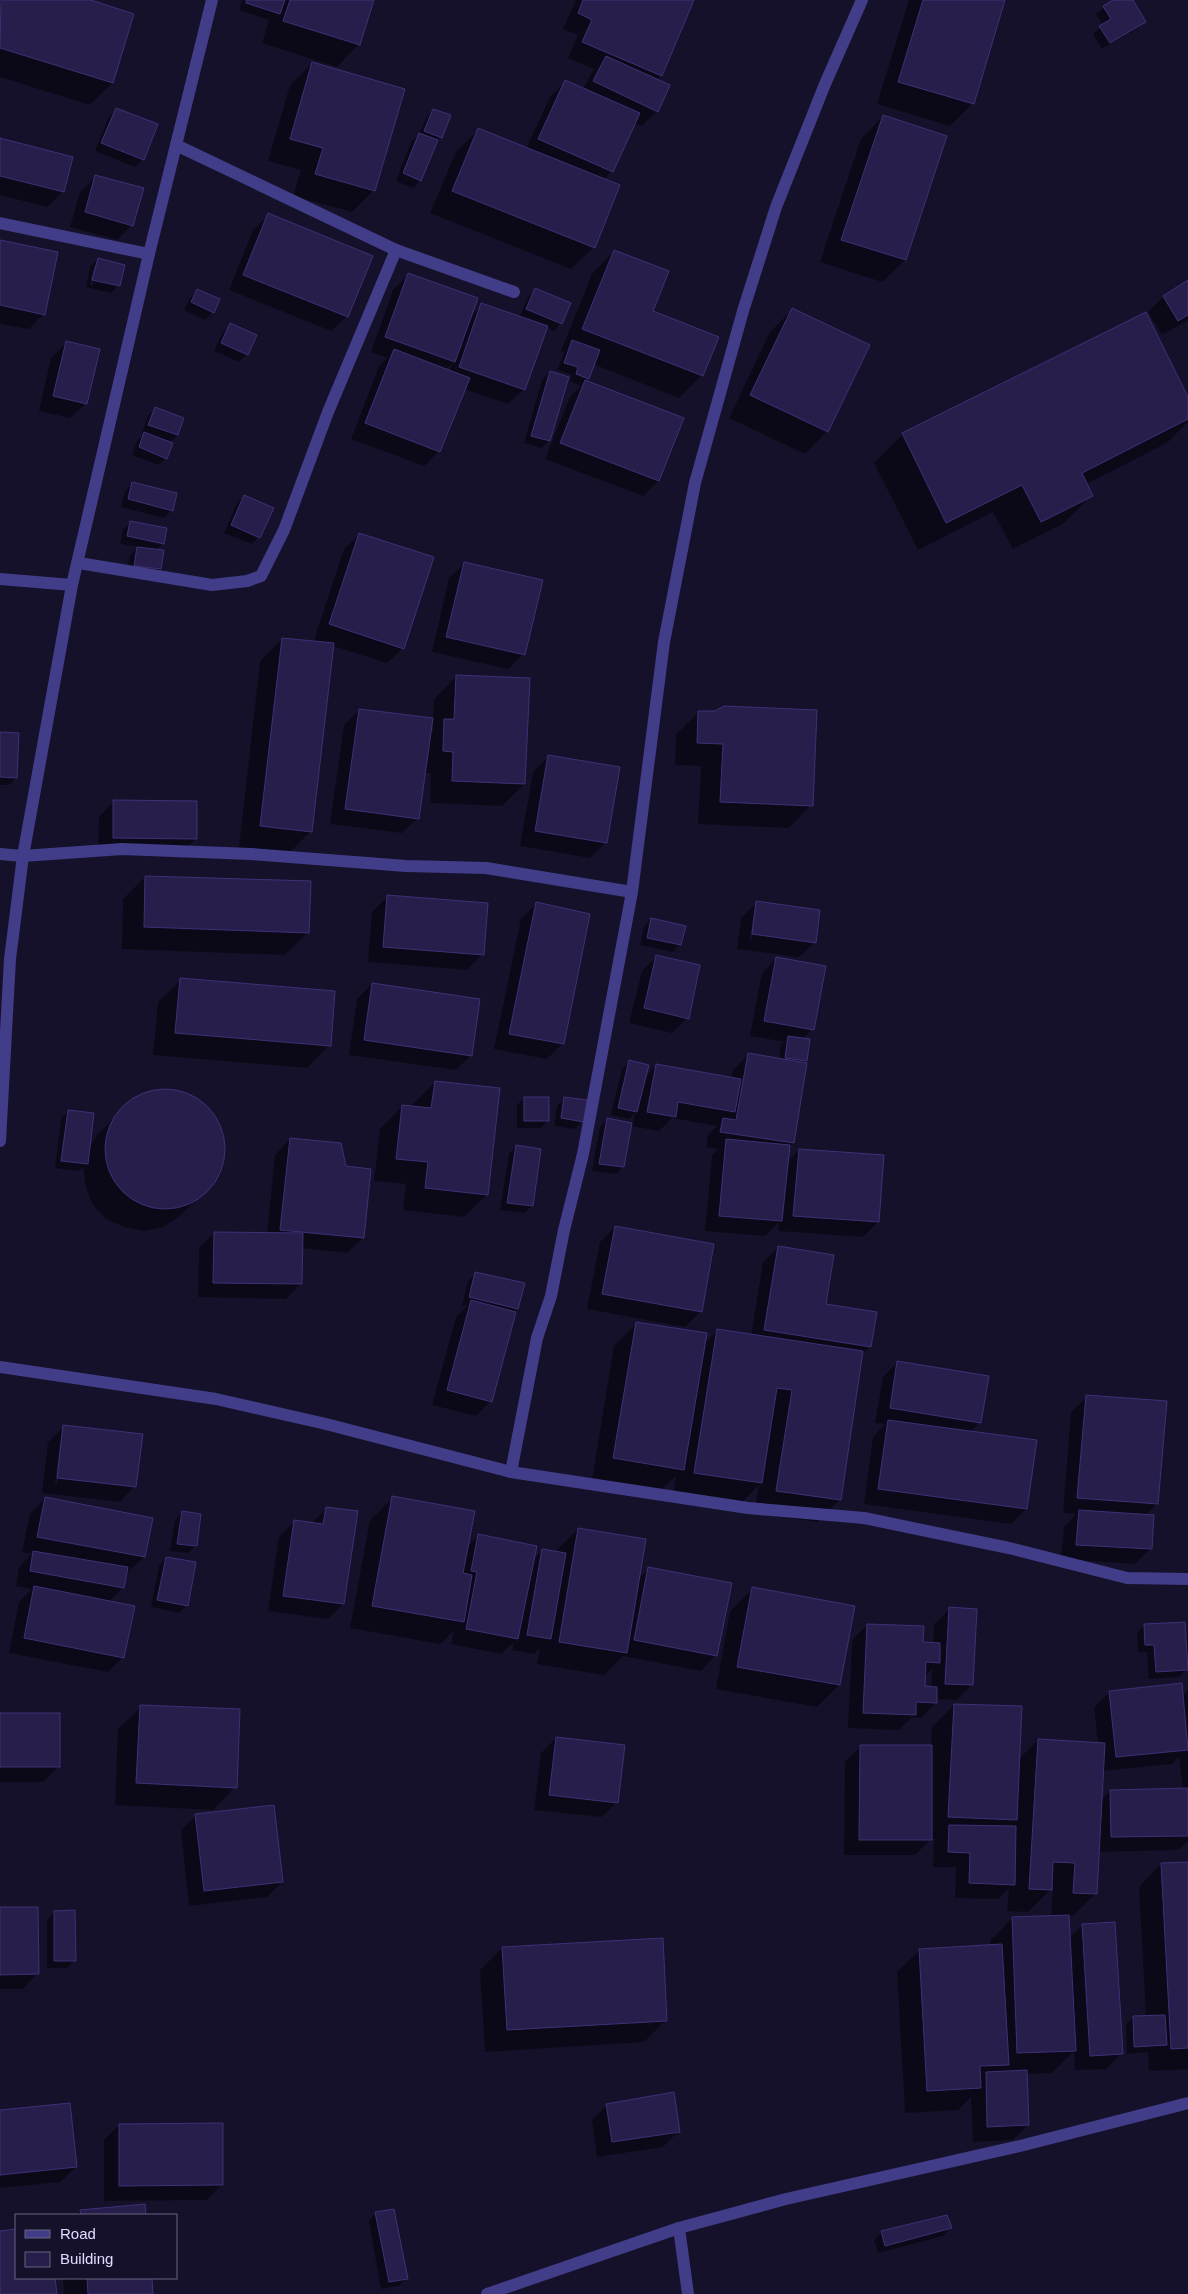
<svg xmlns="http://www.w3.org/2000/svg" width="1188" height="2294" font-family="Arial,sans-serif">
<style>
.shadow{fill:#0007;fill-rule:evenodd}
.building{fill:#281e4b;stroke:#403077}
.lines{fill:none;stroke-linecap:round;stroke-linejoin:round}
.street{stroke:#423d89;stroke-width:12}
</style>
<rect width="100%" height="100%" fill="#16112b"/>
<g class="shadow">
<path d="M0,0H87L112,83L90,105L0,77Z"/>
<path d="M242,0H373L359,44L337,67L262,43L269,20L239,10Z"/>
<path d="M576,0L692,1L661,76L656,80L657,111L642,126L634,123L611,172L603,180L594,247L571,269L430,213L456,152L478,130L526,149L550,97L566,81L583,89L594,69L568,58L578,35L563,29Z"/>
<path d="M909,0H1004L972,104L950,126L877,104Z"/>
<path d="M1115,0H1132L1145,22L1137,29L1102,49L1093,34L1103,25L1096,14Z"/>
<path d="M313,63L374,190L352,212L293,196L301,170L268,161L290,85Z"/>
<path d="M117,109L156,125L142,160L135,167L95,151L109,117Z"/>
<path d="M433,110L449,116L420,181L413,188L396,181L411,142L419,135L426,118Z"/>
<path d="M883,116L946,137L905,260L882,282L820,262L861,139Z"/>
<path d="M0,140L63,192L47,207L0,195Z"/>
<path d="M96,177L132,225L117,240L70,227L80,192Z"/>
<path d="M269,215L347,316L331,331L229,290L253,230Z"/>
<path d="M0,241L44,314L29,329L0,324Z"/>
<path d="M614,251L651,311L702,375L679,398L593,364L585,381L658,481L643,496L545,459L570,397L581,386L570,381L572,375L557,370L564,353L561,351L592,274Z"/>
<path d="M98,259L119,285L111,293L86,287L90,267ZM94,266H97L92,286L90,285Z"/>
<path d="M409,274L470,317L482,305L519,318L528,297L536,290L561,323L554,331L546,327L524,389L508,404L464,389L439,451L424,466L351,439L379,366L387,358L371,352L393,290ZM452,364L449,371L445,370Z"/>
<path d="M1188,282V320L1162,335L1148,312L1163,297Z"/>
<path d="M198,290L213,312L205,320L184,310L190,298Z"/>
<path d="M792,310L827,431L805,454L729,418L770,332Z"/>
<path d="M1145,314L1188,399V422L1167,443L1086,484L1091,496L1063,524L1013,549L993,512L918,550L874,463L902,435Z"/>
<path d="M231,324L256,336L247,354L239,362L214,351L223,332Z"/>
<path d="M67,342L86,403L70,418L39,411L51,358Z"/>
<path d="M550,372L549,441L542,448L524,443L542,380Z"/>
<path d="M156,409L182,419L177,435L169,443L166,458L159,465L132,455L137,441L144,434L142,433L148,416Z"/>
<path d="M133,483L172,510L164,518L121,507L125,491Z"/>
<path d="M244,496L259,537L252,544L224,533L237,503Z"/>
<path d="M131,522L163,543L156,550L160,569L153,576L127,573L130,555L138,547L120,544L123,530Z"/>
<path d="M360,534L403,648L387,663L333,646L311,831L289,853L239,848L260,661L282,639L320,643L314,640L344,549Z"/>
<path d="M465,563L524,654L508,669L432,652L449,578Z"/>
<path d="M457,676L524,784L502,806L430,803L431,773H424L418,818L402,833L330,824L344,725L359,710L433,720L434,699ZM432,720H433V732L429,735Z"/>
<path d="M699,712L811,805L789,828L698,824L701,766L675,765L676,734Z"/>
<path d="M0,733L16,778L9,785H0Z"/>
<path d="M548,757L606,842L590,858L520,846L533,772Z"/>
<path d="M114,801L196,839L180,854L98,853L99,817Z"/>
<path d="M145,877L308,932L285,955L122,949L123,899Z"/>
<path d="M388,896L482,954L467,970L368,962L372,912Z"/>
<path d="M757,902L815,942L799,957L737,949L741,918ZM753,918H755L752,940H750Z"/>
<path d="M536,904L562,1044L547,1059L494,1049L521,919Z"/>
<path d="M651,919L680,944L673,952L640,945L644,927Z"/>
<path d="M657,956L687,1018L672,1033L629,1023L642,971Z"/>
<path d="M777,958L812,1029L802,1040L805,1060L802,1064H805L793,1143L788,1148L786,1163L799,1150L883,1156L878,1222L863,1237L778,1231L779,1222L765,1236L705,1231L712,1156L718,1149L706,1147L708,1135L717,1126L672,1118L659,1131L631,1126L623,1167L616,1174L592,1171L600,1127L607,1120L633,1124L635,1112L629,1119L611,1115L622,1069L630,1062L644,1077L657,1065L731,1079L733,1070L748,1055L779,1060L781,1045L784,1042L750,1036L762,973Z"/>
<path d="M181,980L329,1045L307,1068L153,1055L158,1002Z"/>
<path d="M372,984L471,1055L456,1070L349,1055L357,999Z"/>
<path d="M435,1082L487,1195L464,1217L403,1210L406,1184L374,1181L380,1129L402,1106L413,1108V1104Z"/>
<path d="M154,1091H173L191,1096L207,1107L219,1123L224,1141L223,1161L216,1179L179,1217L163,1227L143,1231L124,1227L106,1219L93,1205L86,1188L83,1167L79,1171L55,1168L61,1119L68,1111L89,1148L98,1134L121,1111L136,1098Z"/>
<path d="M524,1098L548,1121L540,1128H517V1105Z"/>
<path d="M565,1098L582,1121L575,1129L554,1126L557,1106Z"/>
<path d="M290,1139L363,1238L347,1253L302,1248L301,1283L286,1299L198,1297L199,1248L214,1233L267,1234L275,1155Z"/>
<path d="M516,1146L540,1150L532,1206L524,1213L500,1210L509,1154Z"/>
<path d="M615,1227L701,1311L685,1327L587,1309L600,1242Z"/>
<path d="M779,1247L824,1305L870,1347L861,1355L840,1500L817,1522L754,1513L759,1485L739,1505L673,1495L676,1476L660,1491L592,1480L614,1346L637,1323L704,1344L717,1331L751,1336L763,1262Z"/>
<path d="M476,1273L517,1308L513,1313L491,1401L476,1416L432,1405L456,1317L467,1306L462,1305L468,1281Z"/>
<path d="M898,1362L980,1422L970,1432L1035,1441L1026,1509L1011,1524L864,1504L873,1437L885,1424L875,1423L883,1377Z"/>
<path d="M1087,1397L1157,1504L1145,1515L1151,1548L1135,1564L1061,1559L1064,1527L1076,1514L1063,1513L1071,1412Z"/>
<path d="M64,1427L135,1486L120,1502L42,1493L48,1442ZM60,1442H63L57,1484H55Z"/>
<path d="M45,1498L144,1557L128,1572H126L123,1587L109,1602L123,1657L108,1672L9,1653L19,1602L32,1589L16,1586L19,1567L32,1554L22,1552L30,1514Z"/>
<path d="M393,1498L467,1547L478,1536L533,1560L543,1550L555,1552L578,1529L638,1579L649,1569L716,1655L701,1671L623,1656L604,1675L537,1664L540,1648L534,1654L512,1650L514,1642L501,1654L451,1644L454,1631L440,1644L350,1628L370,1520Z"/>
<path d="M327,1508L343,1604L328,1619L268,1611L279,1537L294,1522L311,1524Z"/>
<path d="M182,1513L196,1545L188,1553L170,1551L175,1520Z"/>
<path d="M166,1558L187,1605L179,1613L151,1607L159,1566Z"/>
<path d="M753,1589L839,1685L817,1707L716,1689L730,1611Z"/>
<path d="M950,1609L972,1685L956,1700L936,1699V1702L921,1718L912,1717L899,1730L848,1728L852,1640L867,1625L922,1643L933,1644L934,1624ZM932,1669L931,1688L923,1687L924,1677Z"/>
<path d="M1144,1626L1184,1638L1188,1635V1668L1179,1677L1149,1679L1147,1652H1138L1137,1633Z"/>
<path d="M1188,1690V1841L1178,1850L1098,1852L1095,1894L1073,1916H1068L1069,1938L1083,1925L1122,2053L1106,2069L1075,2070L1074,2051L1052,2073L1026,2074L1028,2125L1013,2140L973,2142L971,2097L958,2110L905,2113L897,1972L920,1950L990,1946V1941L1012,1918L1051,1917L1053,1887L1028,1912L1007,1911L1009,1889L998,1899L955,1898L956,1867H933L934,1841L936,1839H931L915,1855H844L845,1762L860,1747L931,1746L932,1727L954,1705L1018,1760L1038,1740L1098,1744L1094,1707L1110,1692L1182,1696ZM1179,1757L1183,1789L1110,1791L1101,1800L1102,1771L1172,1764Z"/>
<path d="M141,1707L235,1787L213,1810L115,1805L118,1729Z"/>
<path d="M0,1714L59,1766L43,1782H0Z"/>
<path d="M556,1738L617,1802L602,1817L534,1810L541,1753Z"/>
<path d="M196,1815L282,1882L267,1897L189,1906L181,1831Z"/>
<path d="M1188,1863V2069L1149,2071L1148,2052L1127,2054L1126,2025L1133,2017H1146L1139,1887L1161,1864Z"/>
<path d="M0,1909L38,1973L23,1989H0Z"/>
<path d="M54,1912L75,1960L67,1968H47V1920Z"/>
<path d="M502,1948L666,2020L644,2042L485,2052L480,1970Z"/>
<path d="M607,2105L679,2131L663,2147L597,2157L592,2120Z"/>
<path d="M0,2111L76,2167L60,2182L0,2188Z"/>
<path d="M119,2125L222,2184L207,2200L104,2201V2140Z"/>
<path d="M144,2205L145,2215H77L81,2211Z"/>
<path d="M376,2213L406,2278L399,2286L381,2289L369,2221Z"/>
<path d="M950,2228L943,2236L878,2253L874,2240L882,2232Z"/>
<path d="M16,2230V2278H54L56,2294H0V2232Z"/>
<path d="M63,2278H151L152,2294H64Z"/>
</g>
<g class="building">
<path d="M1,0H91L134,14L113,83L0,48Z"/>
<path d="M246,0H285L280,14L246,3Z"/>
<path d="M290,0H374L360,45L283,21Z"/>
<path d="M583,0H694L662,76L582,42L592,20L578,13Z"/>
<path d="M923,0H1005L974,104L898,82Z"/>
<path d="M1113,0H1133L1146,22L1110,43L1099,26L1111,19L1103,6Z"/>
<path d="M606,56L670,85L658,112L593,81Z"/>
<path d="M312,62L405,89L375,191L315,174L323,148L290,139Z"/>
<path d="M565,80L640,113L613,172L538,139Z"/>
<path d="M116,108L158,124L144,160L101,143Z"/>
<path d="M433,109L451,115L442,138L424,131Z"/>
<path d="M883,115L947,136L906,260L841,240Z"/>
<path d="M478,128L620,185L595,248L452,191Z"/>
<path d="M419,133L438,140L421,181L403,173Z"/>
<path d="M0,138L73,157L64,192L0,176Z"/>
<path d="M95,175L144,188L133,226L85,212Z"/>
<path d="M268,213L373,256L348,317L243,275Z"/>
<path d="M0,240L58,252L45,315L0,305Z"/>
<path d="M614,250L669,271L653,311L719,337L703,376L582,329Z"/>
<path d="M98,258L125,265L120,286L92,280Z"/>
<path d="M408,273L478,298L455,362L385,337Z"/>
<path d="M1188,280V315L1178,321L1163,296Z"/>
<path d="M535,288L571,303L562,324L526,309Z"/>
<path d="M197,289L220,299L214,313L191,302Z"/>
<path d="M481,303L548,326L525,390L459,367Z"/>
<path d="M792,308L870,345L828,432L750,395Z"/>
<path d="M1146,312L1188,397V419L1082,473L1093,496L1041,522L1022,485L946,523L902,433Z"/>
<path d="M230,323L257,335L248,355L221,343Z"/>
<path d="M572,340L600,350L589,379L576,374L578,367L564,363Z"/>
<path d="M66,341L100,349L87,404L53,396Z"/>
<path d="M394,349L470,378L440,452L365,423Z"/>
<path d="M550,371L569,377L550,441L531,436Z"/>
<path d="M585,380L684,418L659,481L560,443Z"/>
<path d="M155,407L184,418L178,435L148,425Z"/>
<path d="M144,432L173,443L167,459L139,447Z"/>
<path d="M132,482L177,493L173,511L128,499Z"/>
<path d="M244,495L274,508L260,538L231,525Z"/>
<path d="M130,521L167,528L164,544L127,536Z"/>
<path d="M359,533L434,557L404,649L329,624Z"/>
<path d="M137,547L164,550L161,569L134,566Z"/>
<path d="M464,562L543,580L525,655L446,637Z"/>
<path d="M282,638L334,643L312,832L260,826Z"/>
<path d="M456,675L530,678L525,784L452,781L453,752L443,751L444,719H454Z"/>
<path d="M724,706L817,710L813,806L720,802L723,744L697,743L698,711H715Z"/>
<path d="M359,709L433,718L419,819L345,809Z"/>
<path d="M0,732L19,733L17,778L0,777Z"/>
<path d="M548,755L620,767L607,843L535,831Z"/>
<path d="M113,800L197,801V839L113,838Z"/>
<path d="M145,876L311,881L309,933L144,927Z"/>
<path d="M387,895L488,903L484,955L383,947Z"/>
<path d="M756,901L820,910L816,943L752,934Z"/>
<path d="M536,902L590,914L564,1044L509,1034Z"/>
<path d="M651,918L686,926L681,945L647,938Z"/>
<path d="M656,955L700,965L689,1019L644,1008Z"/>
<path d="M776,957L826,966L814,1030L764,1021Z"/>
<path d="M180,978L335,991L331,1046L175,1033Z"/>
<path d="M372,983L480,999L472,1056L364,1040Z"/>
<path d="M788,1036L810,1039L807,1061L785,1058Z"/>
<path d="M748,1053L807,1063L794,1143L720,1132L723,1118L736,1120Z"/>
<path d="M629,1060L649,1065L637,1112L618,1108Z"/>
<path d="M656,1064L741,1079L735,1112L678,1102L676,1117L647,1112Z"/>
<path d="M435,1081L500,1088L488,1195L425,1188L428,1162L396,1159L402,1105L431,1108Z"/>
<circle cx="165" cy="1149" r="60"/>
<rect x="524" y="1097" width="25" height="24"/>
<path d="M564,1097L587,1100L584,1122L561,1118Z"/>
<path d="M68,1110L94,1113L88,1164L61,1161Z"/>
<path d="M607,1118L632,1123L624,1167L599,1164Z"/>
<path d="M290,1138L341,1143L346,1166L371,1169L364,1238L280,1230Z"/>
<path d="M726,1139L790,1145L782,1221L719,1216Z"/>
<path d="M516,1145L541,1149L533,1206L507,1203Z"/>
<path d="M799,1149L884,1155L879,1222L793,1216Z"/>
<path d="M615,1226L714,1244L702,1312L602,1294Z"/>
<path d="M214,1232L303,1233L302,1284L213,1283Z"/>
<path d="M778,1246L834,1255L826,1304L877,1312L871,1347L764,1330Z"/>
<path d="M475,1272L525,1283L518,1309L469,1297Z"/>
<path d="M471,1300L516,1312L492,1402L447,1390Z"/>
<path d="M636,1322L707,1333L684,1470L613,1458Z"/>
<path d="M717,1329L863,1351L841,1500L776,1491L792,1390L777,1388L762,1483L694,1473Z"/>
<path d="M897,1361L989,1376L981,1423L890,1408Z"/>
<path d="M1086,1395L1167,1401L1158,1504L1077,1498Z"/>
<path d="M888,1420L1037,1440L1027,1509L878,1489Z"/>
<path d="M63,1425L143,1434L136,1487L57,1478Z"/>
<path d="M392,1496L475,1511L463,1573L472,1575L464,1622L372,1606Z"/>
<path d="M45,1497L153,1518L145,1557L37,1537Z"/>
<path d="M326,1507L358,1511L344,1604L283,1596L294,1520L323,1524Z"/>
<path d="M1079,1510L1154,1515L1152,1549L1076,1545Z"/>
<path d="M182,1511L201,1514L197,1546L177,1544Z"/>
<path d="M578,1528L646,1539L627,1653L559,1642Z"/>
<path d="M478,1534L537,1546L518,1639L466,1629L477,1572L471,1571Z"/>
<path d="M542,1549L566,1553L551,1639L527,1635Z"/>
<path d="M33,1551L128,1567L124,1588L30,1571Z"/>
<path d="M166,1557L196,1562L188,1606L157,1600Z"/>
<path d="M648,1567L732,1583L717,1656L634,1640Z"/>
<path d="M34,1586L135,1606L124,1658L24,1638Z"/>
<path d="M752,1587L855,1606L840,1685L737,1667Z"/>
<path d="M949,1607L977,1609L973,1685L945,1684Z"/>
<path d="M1185,1622L1188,1670L1156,1672L1154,1645H1145L1144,1624Z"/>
<path d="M867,1624L924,1626L923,1642L940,1643V1663L926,1662L925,1686L937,1687V1703L916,1702V1715L863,1713Z"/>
<path d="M1182,1683L1188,1750L1116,1757L1109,1691Z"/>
<path d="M954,1704L1022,1706L1017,1820L948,1817Z"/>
<path d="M140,1705L240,1709L237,1788L136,1783Z"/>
<rect x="0" y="1713" width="60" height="54"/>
<path d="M556,1737L625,1745L618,1803L549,1795Z"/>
<path d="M1038,1739L1105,1743L1097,1894L1073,1893L1075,1863L1053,1862L1052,1890L1029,1889Z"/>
<path d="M860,1745H932V1840H859Z"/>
<path d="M1188,1788V1836L1111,1837L1110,1790Z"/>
<path d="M274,1805L283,1882L204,1891L195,1814Z"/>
<path d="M949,1825L1016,1826L1015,1885L969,1883L970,1853L948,1852Z"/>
<path d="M1188,1862V2048L1171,2049L1161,1863Z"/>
<path d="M0,1907H38L39,1974L0,1975Z"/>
<path d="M75,1910L76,1961H54V1911Z"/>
<path d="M1069,1915L1076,2051L1017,2053L1012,1917Z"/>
<path d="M1115,1922L1123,2054L1090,2056L1082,1924Z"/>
<path d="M663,1938L667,2021L507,2030L502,1947Z"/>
<path d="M1002,1944L1009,2065L980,2066L981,2088L927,2091L919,1949Z"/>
<path d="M1165,2015L1167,2045L1134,2047L1133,2016Z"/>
<path d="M1027,2070L1029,2125L987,2127L986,2072Z"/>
<path d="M674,2092L680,2132L612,2142L606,2104Z"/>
<path d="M70,2103L77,2167L0,2175V2110Z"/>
<path d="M223,2123V2185L119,2186V2124Z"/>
<path d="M145,2204L146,2215H81L80,2210Z"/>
<path d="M394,2209L408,2279L389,2282L375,2212Z"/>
<path d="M947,2215L952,2228L885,2246L881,2231Z"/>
<path d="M16,2229V2278H55L57,2294H0V2231Z"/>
<path d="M87,2278H152L153,2294H88Z"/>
</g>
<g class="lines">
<g class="street">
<path d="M176,145L396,250L514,292"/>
<path d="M0,223L149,254"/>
<path d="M79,563L212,585L247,581L261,576L284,530L328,412L396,250"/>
<path d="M0,579L72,585"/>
<path d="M0,854L23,856L122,849L251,854L406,866L486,868L632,892"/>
<path d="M0,1141L10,959L23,856L72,585L149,254L212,0"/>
<path d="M0,1367L216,1399L326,1424L511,1472L748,1508L864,1518L1009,1548L1127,1578L1188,1579"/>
<path d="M511,1472L537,1338L551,1296L564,1230L583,1154L632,892L664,642L695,483L743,311L776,207L825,84L862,0"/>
<path d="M679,2228L688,2294"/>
<path d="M487,2294L679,2228L786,2199L1020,2146L1188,2103"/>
</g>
</g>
<rect x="15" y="2214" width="162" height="65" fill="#16112b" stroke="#676280"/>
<rect x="25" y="2230" width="25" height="8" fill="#423d89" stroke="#676280"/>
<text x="60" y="2239" font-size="15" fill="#e1dbff">Road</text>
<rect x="25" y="2252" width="25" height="15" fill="#281e4b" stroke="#676280"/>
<text x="60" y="2264" font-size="15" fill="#e1dbff">Building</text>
</svg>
